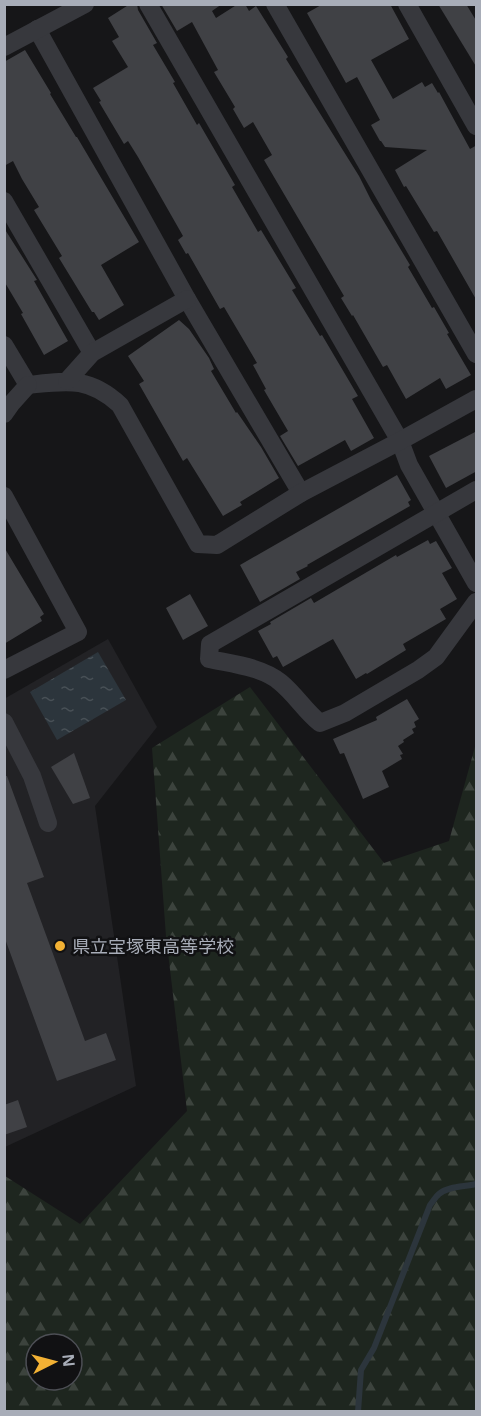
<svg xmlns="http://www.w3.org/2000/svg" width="481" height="1416" font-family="'Open Sans','Noto Sans JP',sans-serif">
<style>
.built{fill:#222225}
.forest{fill:url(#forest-firs);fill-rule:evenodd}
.water{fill:url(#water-ripples)}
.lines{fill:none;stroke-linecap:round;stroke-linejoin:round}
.stream{stroke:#2c353c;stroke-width:6}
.building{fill:#404145}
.street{stroke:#37383d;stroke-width:18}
.poi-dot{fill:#f2b134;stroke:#111113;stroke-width:2}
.labels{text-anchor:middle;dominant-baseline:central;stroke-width:5;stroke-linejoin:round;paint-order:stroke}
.poi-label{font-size:18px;fill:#a8adb8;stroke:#111113;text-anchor:start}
</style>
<defs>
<pattern id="forest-firs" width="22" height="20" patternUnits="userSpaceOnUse" patternTransform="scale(1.5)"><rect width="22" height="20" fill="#1e261f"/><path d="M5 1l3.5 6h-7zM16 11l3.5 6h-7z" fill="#3c433d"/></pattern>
<pattern id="water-ripples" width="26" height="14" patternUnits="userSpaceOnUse" patternTransform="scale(1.5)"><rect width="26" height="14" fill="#2c353c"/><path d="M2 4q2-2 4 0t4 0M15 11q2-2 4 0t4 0" fill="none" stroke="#485056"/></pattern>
</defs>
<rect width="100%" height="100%" fill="#161618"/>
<path class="built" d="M108,639L157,727L95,806L136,1086L5,1147L4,699Z"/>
<path class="forest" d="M250,687L384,863L449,841L476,743V1411H5V1176L80,1224L187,1111L166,936L152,748ZM36,1344H72V1380H36Z"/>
<path class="water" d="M98,652L126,700L57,740L30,692Z"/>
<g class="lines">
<path class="stream" d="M358,1412L361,1370L374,1348L430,1205C433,1202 435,1197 439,1194C448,1186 465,1187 476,1184"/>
</g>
<g class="building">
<path d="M130,4H137L138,10L157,43L153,45L175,82L173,83L197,125L199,123L235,185L232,187L258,232L261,230L296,288L292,290L320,336L322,335L358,396L352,399L374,438L351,451L345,440L298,466L280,436L288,431L264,390L266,389L253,365L257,363L224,307L220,309L188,253L186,254L178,240L183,236L138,157L128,141L124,144L99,102L101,101L93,88L128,67L112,41L119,37L108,18Z"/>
<path d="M161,4H222L212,11L216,18L238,4H245L249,11L256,6L288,57L286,59L359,176L371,200L410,265L408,267L432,308L434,307L449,333L447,334L471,375L446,389L440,378L406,399L387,365L383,367L353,315L352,316L341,298L344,296L264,160L272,155L253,122L244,128L233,109L235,107L214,72L218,70L192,22L177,31Z"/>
<path d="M323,4H390L409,39L371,60L393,99L422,82L425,87L432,83L438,93L439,92L470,149L477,145V301L437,231L434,232L406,186L404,187L395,170L427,150L385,147L381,141H380L371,125L380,120L357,77L346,83L307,13Z"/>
<path d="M438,4H466L477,22V68Z"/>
<path d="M25,50L51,93L50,94L76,137H77L139,242L101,265L124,305L99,320L94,312H92L59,258L62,256L34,210L39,207L22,179L13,161L4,166V62Z"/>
<path d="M4,228L37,280L34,281L68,341L44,355L21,314L23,313L4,281Z"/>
<path d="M179,320L189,329L209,358L214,369L211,371L236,413L237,412L261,447L279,478L240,502L242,505L223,516L187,458L183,461L139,384L144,381L128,356Z"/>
<path d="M477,431V471L446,488L429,456Z"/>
<path d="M397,475L411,500L408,502L410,506L307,565L308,566L296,572L300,579L260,602L240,565Z"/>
<path d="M428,540L430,544L436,541L452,568L442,573L457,599L440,609L446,619L403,644L406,650L367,674L366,673L356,679L333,639L283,667L277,656L273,658L258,631L271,624L270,622L311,598L314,603L396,555L397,557Z"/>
<path d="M4,547L44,614L40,617L42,621L4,644Z"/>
<path d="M190,594L208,626L183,640L166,608Z"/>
<path d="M407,699L419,719L414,722L416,727L412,729L414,733L403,740L404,742L398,746L403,754L400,755L402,759L382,771L389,787L363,799L344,753L340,754L333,739L377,720L376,717Z"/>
<path d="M74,753L90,798L73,804L51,767Z"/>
<path d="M4,776H7L44,877L27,883L85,1041L106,1033L116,1060L57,1081L4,936Z"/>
<path d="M18,1100L27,1127L4,1135V1105Z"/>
</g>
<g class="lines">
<g class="street">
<path d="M148,4L400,441L409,465L476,583"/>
<path d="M275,4L476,354"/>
<path d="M407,4L476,126"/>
<path d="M37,29L187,299L301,493"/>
<path d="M4,47L85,4"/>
<path d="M4,201L92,353"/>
<path d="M4,345L28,385C66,381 89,376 120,405L198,544L217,545L301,493L400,441L476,399"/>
<path d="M67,381L92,353L187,299"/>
<path d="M4,414L11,404L28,385"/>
<path d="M476,490L210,644L209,659C232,664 262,667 280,682C295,694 305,711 320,723L345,713L418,670L436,657L476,602"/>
<path d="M4,496L78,632L4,670"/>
<path d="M4,722L32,776L48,823"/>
</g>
</g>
<circle class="poi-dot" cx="60" cy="946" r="6"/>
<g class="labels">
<g class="poi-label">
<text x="72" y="946">県立宝塚東高等学校</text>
</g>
</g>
<rect width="481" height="1416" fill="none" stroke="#a8adb8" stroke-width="12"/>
<g transform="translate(54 1362) rotate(84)"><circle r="28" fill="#111113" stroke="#4d4f55" stroke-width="1.5"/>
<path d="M0-4.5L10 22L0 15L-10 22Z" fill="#f2b134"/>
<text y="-9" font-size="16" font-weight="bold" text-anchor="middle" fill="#a8adb8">N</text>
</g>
</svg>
